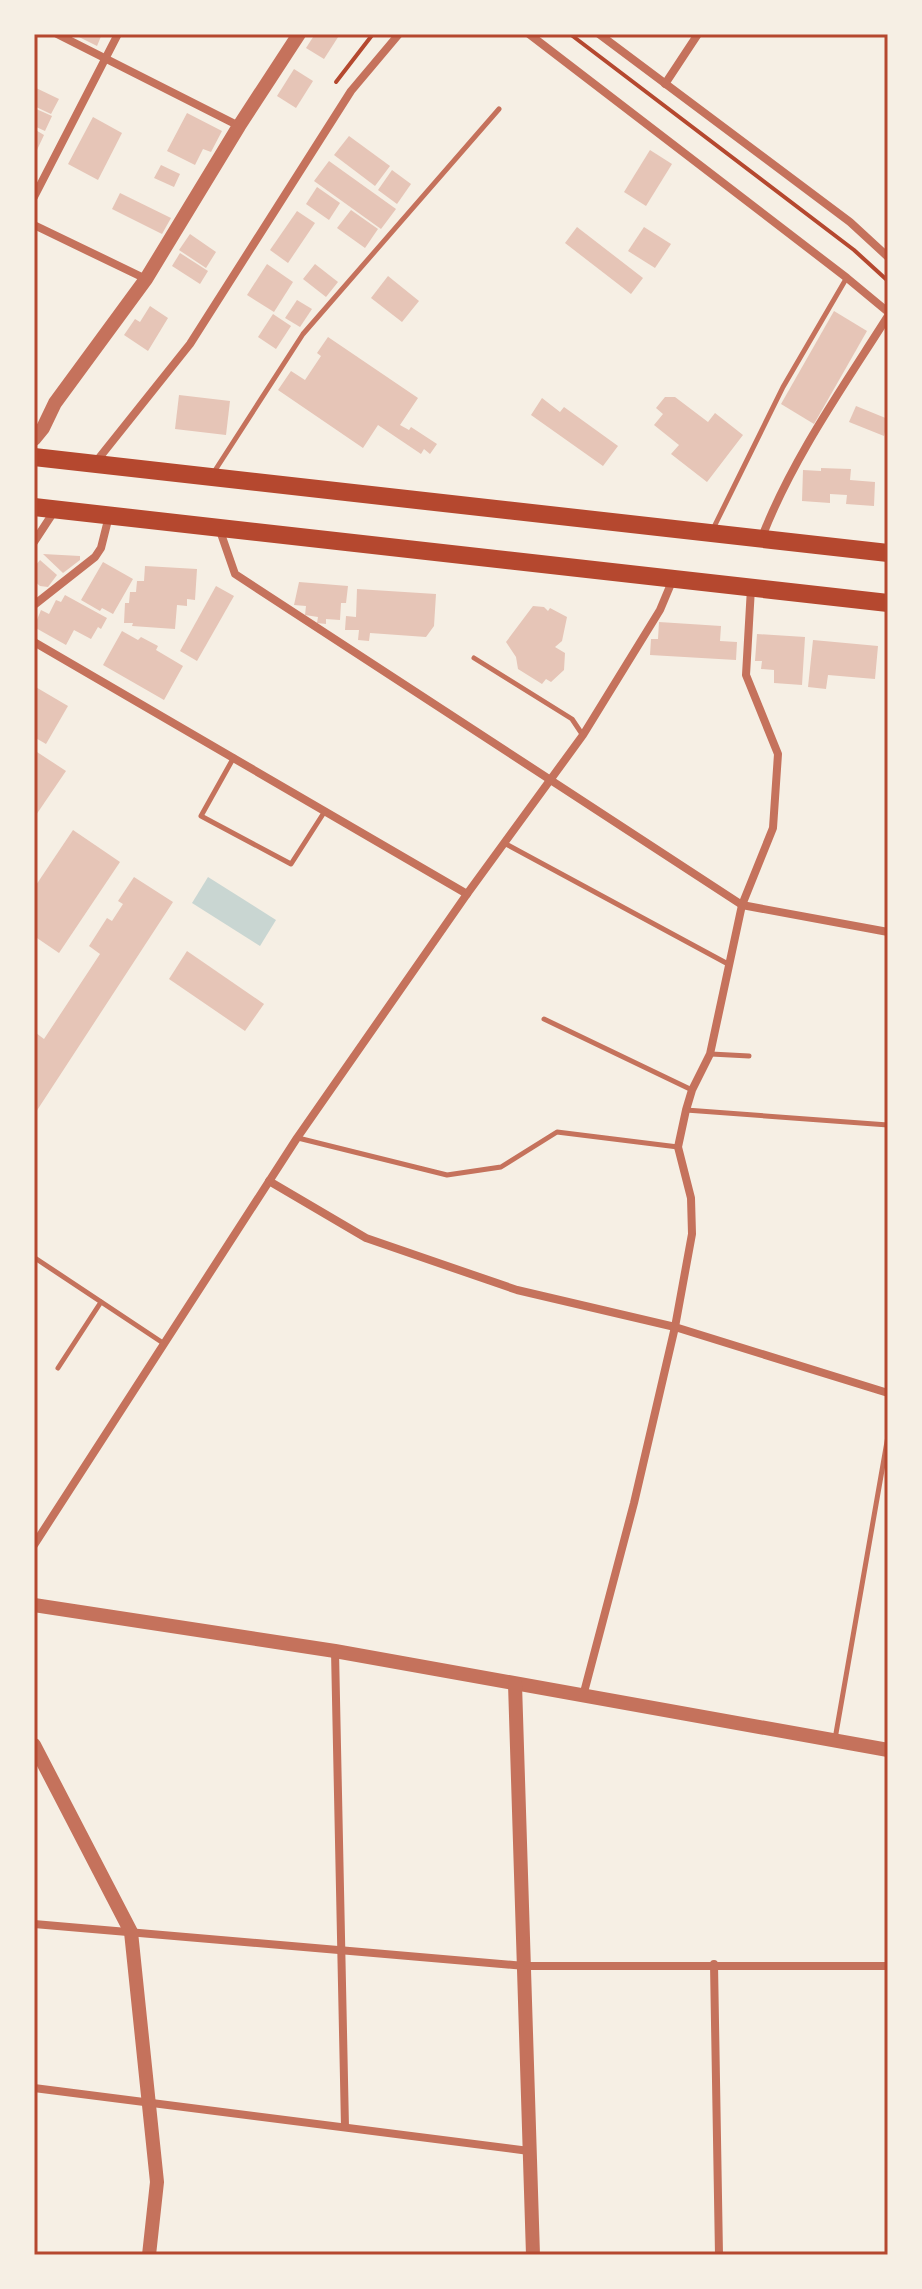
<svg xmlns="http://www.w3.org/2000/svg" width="922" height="2289" font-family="'Work Sans',sans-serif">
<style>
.water{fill:#c9d6d2}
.building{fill:#e6c5b7}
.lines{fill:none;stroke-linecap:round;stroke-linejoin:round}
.path{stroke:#b5482f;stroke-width:4}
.service{stroke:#c5725c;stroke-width:5}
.minor{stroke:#c5725c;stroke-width:8}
.tertiary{stroke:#c5725c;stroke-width:14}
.primary{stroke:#b5482f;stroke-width:18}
.neatline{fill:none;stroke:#b5482f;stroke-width:3}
</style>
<rect width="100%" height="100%" fill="#f6efe4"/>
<path class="water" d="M208,877L276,920L260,946L192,903Z"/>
<g class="building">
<path d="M73,34H102L97,46Z"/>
<path d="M315,34H340L324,59L306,48Z"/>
<path d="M294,69L313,81L296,108L277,96Z"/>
<path d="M34,87L59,99L51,114L34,106Z"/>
<path d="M34,108L52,116L45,131L34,126Z"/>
<path d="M187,113L222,131L211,152L203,149L195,165L167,151Z"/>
<path d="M93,117L122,133L98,180L68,164Z"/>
<path d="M34,129L44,135L37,150L34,149Z"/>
<path d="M349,136L390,166L375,186L334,155Z"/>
<path d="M650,150L672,164L646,206L624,192Z"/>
<path d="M329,161L396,209L381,229L314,181Z"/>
<path d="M161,165L180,174L174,187L154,178Z"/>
<path d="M392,170L411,184L397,204L378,190Z"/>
<path d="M317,187L340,203L329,220L306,204Z"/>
<path d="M120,193L171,218L162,234L112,209Z"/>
<path d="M351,210L378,229L365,248L337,228Z"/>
<path d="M297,211L315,223L288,263L270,250Z"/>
<path d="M577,227L643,278L631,294L565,243Z"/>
<path d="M644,227L671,244L655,268L628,251Z"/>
<path d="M190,234L216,252L206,268L179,250Z"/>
<path d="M180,253L208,271L200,284L172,266Z"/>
<path d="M267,264L293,282L274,312L247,295Z"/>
<path d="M315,264L338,282L326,297L303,279Z"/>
<path d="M388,276L419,301L402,322L371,298Z"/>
<path d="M297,300L312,309L300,327L285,318Z"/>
<path d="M150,306L168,318L148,351L124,335L135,319L140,322Z"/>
<path d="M834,311L867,331L814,424L781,404Z"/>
<path d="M273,314L291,326L276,349L258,337Z"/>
<path d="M328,337L418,398L400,425L409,430L411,427L437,444L430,454L424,449L421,454L378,425L363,448L278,390L291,371L305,380L321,356L317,353Z"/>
<path d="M179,395L230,401L226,435L175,429Z"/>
<path d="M665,397H675L708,422L715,413L743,435L707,482L671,454L679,445L654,425L663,414L656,408Z"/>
<path d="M542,398L560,412L564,407L618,446L603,466L531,415Z"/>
<path d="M856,406L888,419L884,436L849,422Z"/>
<path d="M821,468L851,469L850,480L875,482L874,506L846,504L847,495L830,494V503L802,501L803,470L821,471Z"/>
<path d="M43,554L80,556V560L63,573Z"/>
<path d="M40,560L57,575L48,587L40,586L34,581V567Z"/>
<path d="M103,562L133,579L113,614L102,608L100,611L81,600Z"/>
<path d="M145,566L197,569L195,600L187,599V606L177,605L175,629L132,626L133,623H124L125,603H129L130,592H136L137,581H144Z"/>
<path d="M299,582L348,586L346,603H341L340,620L326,619V624L317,623L318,617L305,615L306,606L294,605Z"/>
<path d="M216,586L234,596L197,661L180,651Z"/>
<path d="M357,589L436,594L434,626L426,637L370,633L369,641L358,640L359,630H345L346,616L356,617Z"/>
<path d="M65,595L107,618L101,629L98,627L91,639L74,630L66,645L34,627L41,610L49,614L56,600L61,602Z"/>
<path d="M533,606L544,607L548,611L550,608L567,617L562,641L555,647L565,653L564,670L551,682L546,679L542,684L518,669L516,657L506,642Z"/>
<path d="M659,622L721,626L720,641L737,642L736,660L650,655L651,639H658Z"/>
<path d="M122,631L138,640L141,637L158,646L156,650L183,666L164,700L103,665Z"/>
<path d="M757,634L805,637L802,685L774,683V670L761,669L762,661H755Z"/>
<path d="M813,640L878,646L875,679L828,675L826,689L808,687Z"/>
<path d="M34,686L68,706L46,744L34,737Z"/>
<path d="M37,752L66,771L34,818V757Z"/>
<path d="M73,830L120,862L59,953L34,936V888Z"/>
<path d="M134,877L173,902L34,1115V1036L36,1033L44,1039L100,954L89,946L107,918L112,921L123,904L118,901Z"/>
<path d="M187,951L264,1004L245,1031L169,979Z"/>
</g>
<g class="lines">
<g class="path">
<path d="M570,34L854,250L888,281"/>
<path d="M336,82L373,34"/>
</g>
<g class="service">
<path d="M214,472L303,334L499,109"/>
<path d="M712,531L783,387L846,279"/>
<path d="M474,658L572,719L582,734"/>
<path d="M234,757L201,816L291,864L325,811"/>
<path d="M504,843L728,964"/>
<path d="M544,1019L692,1090"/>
<path d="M711,1054L749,1056"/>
<path d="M686,1110L888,1125"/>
<path d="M298,1138L447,1175L501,1167L557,1132L678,1147"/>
<path d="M35,1258L163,1343"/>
<path d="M58,1368L101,1302"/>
<path d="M835,1739L888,1436"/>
</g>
<g class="minor">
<path d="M57,34L239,126"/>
<path d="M529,34L847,278L888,312"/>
<path d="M599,34L850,222L888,257"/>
<path d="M665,84L698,34"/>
<path d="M34,197L118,34"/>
<path d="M34,225L146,279"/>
<path d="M95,463L190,344L351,91L399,34"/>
<path d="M219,528L235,574L742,905L888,932"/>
<path d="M762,537C792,459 843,387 888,316"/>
<path d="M34,542L55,510"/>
<path d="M34,605L95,557L101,548L109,516"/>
<path d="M34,642L467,894"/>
<path d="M269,1181L366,1238L517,1290L675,1327L888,1393"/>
<path d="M34,1545L297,1138L467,894L583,735L660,610L673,579"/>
<path d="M335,1651L345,2127"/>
<path d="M583,1696L634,1503L675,1327L692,1234L691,1198L678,1147L686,1110L692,1090L710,1054L742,905L773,828L778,754L746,675L751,588"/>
<path d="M34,1924L525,1966H888"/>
<path d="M714,1964L719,2255"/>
<path d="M34,2088L529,2151"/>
</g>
<g class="tertiary">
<path d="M34,439L43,428L55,403L146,279L239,126L299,34"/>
<path d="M34,1605L335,1651L888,1750"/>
<path d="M515,1684L533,2255"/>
<path d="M34,1745L131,1932L157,2182L149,2255"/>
</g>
<g class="primary">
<path d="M34,457L888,553"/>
<path d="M34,507L888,603"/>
</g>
</g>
<rect width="922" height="2289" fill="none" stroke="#f6efe4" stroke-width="72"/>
<rect x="36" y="36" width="850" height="2217" class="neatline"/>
</svg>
